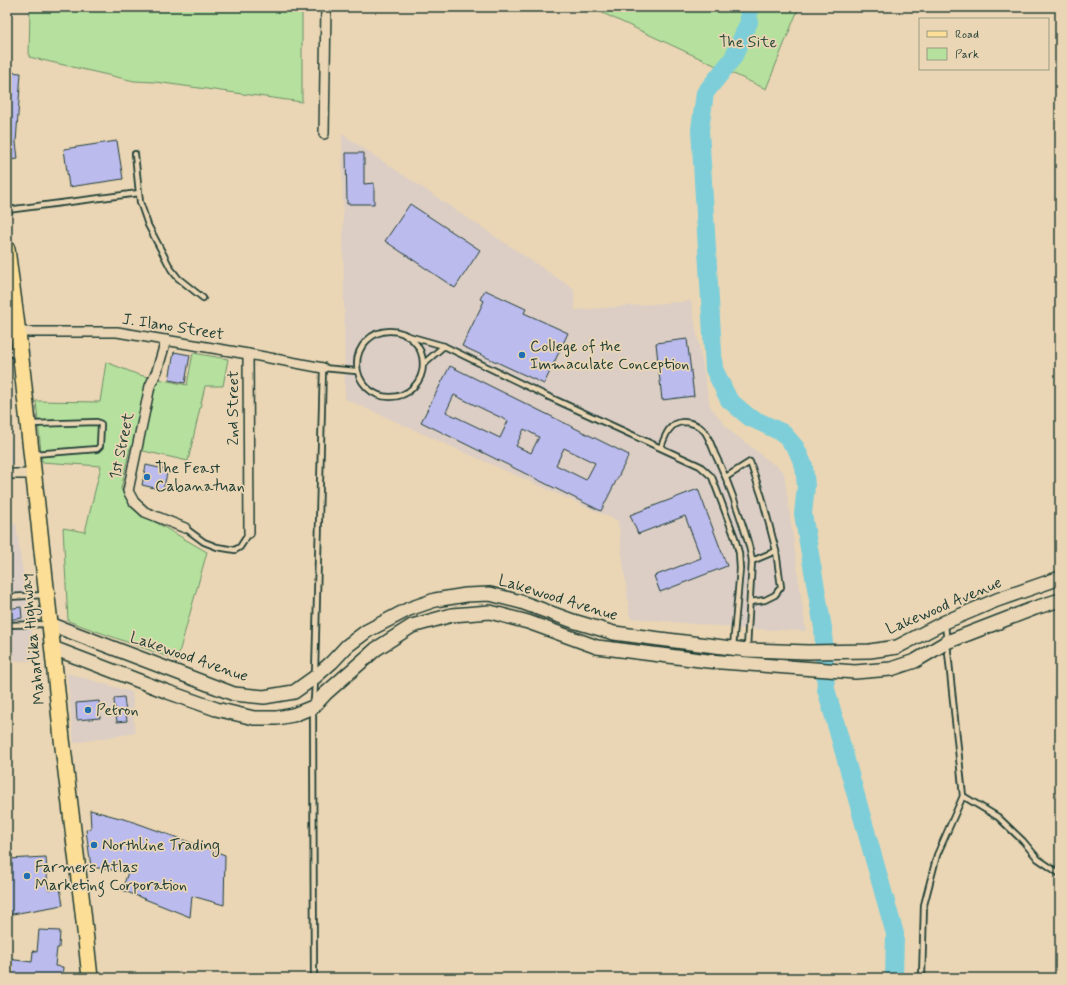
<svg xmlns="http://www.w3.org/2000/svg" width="1067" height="985" font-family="Mynerve,sans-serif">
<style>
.built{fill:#dccec5}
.green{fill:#b6e09d;stroke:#6a8e68}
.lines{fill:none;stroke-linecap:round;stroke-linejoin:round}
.river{stroke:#7eced9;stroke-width:18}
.building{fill:#bcbbed;stroke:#1f3d34;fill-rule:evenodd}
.service-casing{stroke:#1f3d34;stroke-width:8}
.minor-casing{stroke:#1f3d34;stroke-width:12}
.secondary-casing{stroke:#1f3d34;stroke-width:16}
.primary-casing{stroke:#1f3d34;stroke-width:18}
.service{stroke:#ead6b4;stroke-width:4.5}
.minor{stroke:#ead6b4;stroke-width:9}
.secondary{stroke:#ead6b4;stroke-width:13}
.primary{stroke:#fdde96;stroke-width:15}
.poi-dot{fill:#1f6fb2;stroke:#ead6b4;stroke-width:1.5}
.labels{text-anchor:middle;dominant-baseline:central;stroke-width:3.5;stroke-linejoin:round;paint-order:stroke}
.park-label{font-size:16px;fill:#2e4d3e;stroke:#ead6b4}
.street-label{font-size:16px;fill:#1f3d34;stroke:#ead6b4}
.poi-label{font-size:16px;fill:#1f3d34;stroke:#ead6b4;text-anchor:start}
</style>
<rect width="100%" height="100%" fill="#ead6b4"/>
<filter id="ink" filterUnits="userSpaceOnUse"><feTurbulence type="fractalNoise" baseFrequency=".025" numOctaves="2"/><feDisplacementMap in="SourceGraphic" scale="8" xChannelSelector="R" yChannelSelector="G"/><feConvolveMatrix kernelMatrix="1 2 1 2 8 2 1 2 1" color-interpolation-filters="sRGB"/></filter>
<g filter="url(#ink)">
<g class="built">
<path d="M342,134L574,289L575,310L691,301L710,406L730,431L784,472L806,631L748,629L630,618L618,521L345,399Z"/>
<path d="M7,410L13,464H7Z"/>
<path d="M7,524H16L36,662L7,660Z"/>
<path d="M67,673L132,692L135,733L74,743Z"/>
</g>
<g class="green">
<path d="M30,7H302V102L155,82L134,81L29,57Z"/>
<path d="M595,7H799L766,89L596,10Z"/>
<path d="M193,353L228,359L223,386H205L188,461L130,448L121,489L129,504L143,515L207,552L177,660L68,621L63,528L85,532L101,466L42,462L36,401L100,402L106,362L139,375L187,385Z"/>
</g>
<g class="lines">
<path class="river" d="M748,7L749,22L733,58L705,93L700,129L714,369L729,400L749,417L783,433L796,448L804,466L806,486L803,514L823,628L826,689L895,934L894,978"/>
</g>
<g class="building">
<path d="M7,72L21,73L16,142L18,159L8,160L7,146Z"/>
<path d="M117,141L123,179L69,187L64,149Z"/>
<path d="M346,153H364V184L374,183V204H347Z"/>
<path d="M410,204L480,250L455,288L385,241Z"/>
<path d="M485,290L526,309L524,313L568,333L544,384L462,346L484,301L480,299Z"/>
<path d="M687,339L694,396L662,400L656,343Z"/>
<path d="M174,352L190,355L185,383L169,380Z"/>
<path d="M450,366L629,455L601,511L421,422ZM454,395L508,421L500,438L446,412ZM524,429L539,437L531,453L516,446ZM564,448L595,463L586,480L556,465Z"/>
<path d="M146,465L168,470L163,490L142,485Z"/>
<path d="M698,489L727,566L660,592L654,576L701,558L685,516L638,534L630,515Z"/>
<path d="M21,607L22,618L7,620V609Z"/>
<path d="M124,697L127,721L117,722L114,701L115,698Z"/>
<path d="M99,701L100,718L77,720L76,703Z"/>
<path d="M90,810L131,821L225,855L224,905L192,896L190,917L122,890L128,872L91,867L86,830L91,828Z"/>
<path d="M46,857L48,890L60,888L63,905L7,915L8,859Z"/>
<path d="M39,930L60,931L59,948H57L55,966L63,967L62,978H7V959L32,962L33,951L37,952Z"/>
</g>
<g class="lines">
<defs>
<g id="service">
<path d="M139,193L140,202L148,225L171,269L178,278L203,298"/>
<path d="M7,210L139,193L135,154"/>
<circle cx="390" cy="364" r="33"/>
<path d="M405,335L444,346L547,396L700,466L712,477L735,538L739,553L740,569L733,647"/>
<path d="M423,364L444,346"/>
<path d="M30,424L97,422L101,424L100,446L97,449L34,454"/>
<path d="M661,447C665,436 669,423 683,422C692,422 699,425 705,432C709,438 712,447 715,454C725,474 732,493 739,514C744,529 750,545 752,561L747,648"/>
<path d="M726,477L750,462L762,497L776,551L781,587L775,595L765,600L750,602"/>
<path d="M185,528L204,542L217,547L235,550L240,547L249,533"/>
<path d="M752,561L776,551"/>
<path d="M7,597L45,595"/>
<path d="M7,625L47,624"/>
<path d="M315,673L323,368L356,371"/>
<path d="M314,701L315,681"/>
<path d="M313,709L314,978"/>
<path d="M963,796L998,817L1023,841L1038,859L1060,874"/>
<path d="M922,978L924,905L937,855L963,796L945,624"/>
</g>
<g id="minor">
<path d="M324,134L326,7"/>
<path d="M17,332H117L248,354L323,368"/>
<path d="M166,340L157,371L150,386L128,491L134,502L145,512L185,528"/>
<path d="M7,352H19"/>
<path d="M248,354L249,533"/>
<path d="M7,474H33"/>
</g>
<g id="secondary">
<path d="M50,624L234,694L264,697L294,692L315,677L332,662L347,646L367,631L409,609L435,600L466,595L490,594L521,602L573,621L614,633L652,638L747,650L808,652L870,651L897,647L945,622L997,600L1060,578"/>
<path d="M53,648L168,692L216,709L254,718H277L293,715L313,707L325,694L376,649L412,626L452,615L490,612L528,622L597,647L708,661L855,672L891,669L915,661L947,642L1035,608L1060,600"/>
</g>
<path id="primary" d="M7,249L19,341L50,624L62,739L83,912L90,978"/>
</defs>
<use href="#service" class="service-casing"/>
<use href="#minor" class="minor-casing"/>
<use href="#secondary" class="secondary-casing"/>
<use href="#primary" class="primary-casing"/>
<use href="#service" class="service"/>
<use href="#minor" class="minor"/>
<use href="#secondary" class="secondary"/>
<use href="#primary" class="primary"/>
</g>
</g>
<g class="poi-dot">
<circle cx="522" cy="355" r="4"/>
<circle cx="147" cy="477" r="4"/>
<circle cx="88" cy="710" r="4"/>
<circle cx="94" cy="845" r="4"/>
<circle cx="27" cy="876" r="4"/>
</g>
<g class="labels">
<g class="park-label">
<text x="748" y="42">The Site</text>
</g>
<g class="street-label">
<text transform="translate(173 327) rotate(9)">J. Ilano Street</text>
<text transform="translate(233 408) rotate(-90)">2nd Street</text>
<text transform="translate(122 446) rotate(-78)">1st Street</text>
<text transform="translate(558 598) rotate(17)">Lakewood Avenue</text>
<text transform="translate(944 606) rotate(-23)">Lakewood Avenue</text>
<text transform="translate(33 639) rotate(-96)">Maharlika Highway</text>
<text transform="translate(189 657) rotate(19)">Lakewood Avenue</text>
</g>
<g class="poi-label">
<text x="530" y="346">College of the<tspan x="530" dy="18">Immaculate Conception</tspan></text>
<text x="155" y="468">The Feast<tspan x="155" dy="18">Cabanatuan</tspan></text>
<text x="96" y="710">Petron</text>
<text x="102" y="845">Northline Trading</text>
<text x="35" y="867">Farmers Atlas<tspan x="35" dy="18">Marketing Corporation</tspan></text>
</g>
</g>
<rect width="1067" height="985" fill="none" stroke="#ead6b4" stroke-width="24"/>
<rect x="12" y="12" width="1043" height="961" fill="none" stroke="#1f3d34" stroke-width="1.5" filter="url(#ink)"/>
<rect x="919" y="18" width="130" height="52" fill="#ead6b4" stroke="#999981"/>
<rect x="927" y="31" width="20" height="6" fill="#fdde96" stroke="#999981"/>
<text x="955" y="38" font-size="12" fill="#1f3d34">Road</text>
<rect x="927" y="48" width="20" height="12" fill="#b6e09d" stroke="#999981"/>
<text x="955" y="58" font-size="12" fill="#1f3d34">Park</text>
</svg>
